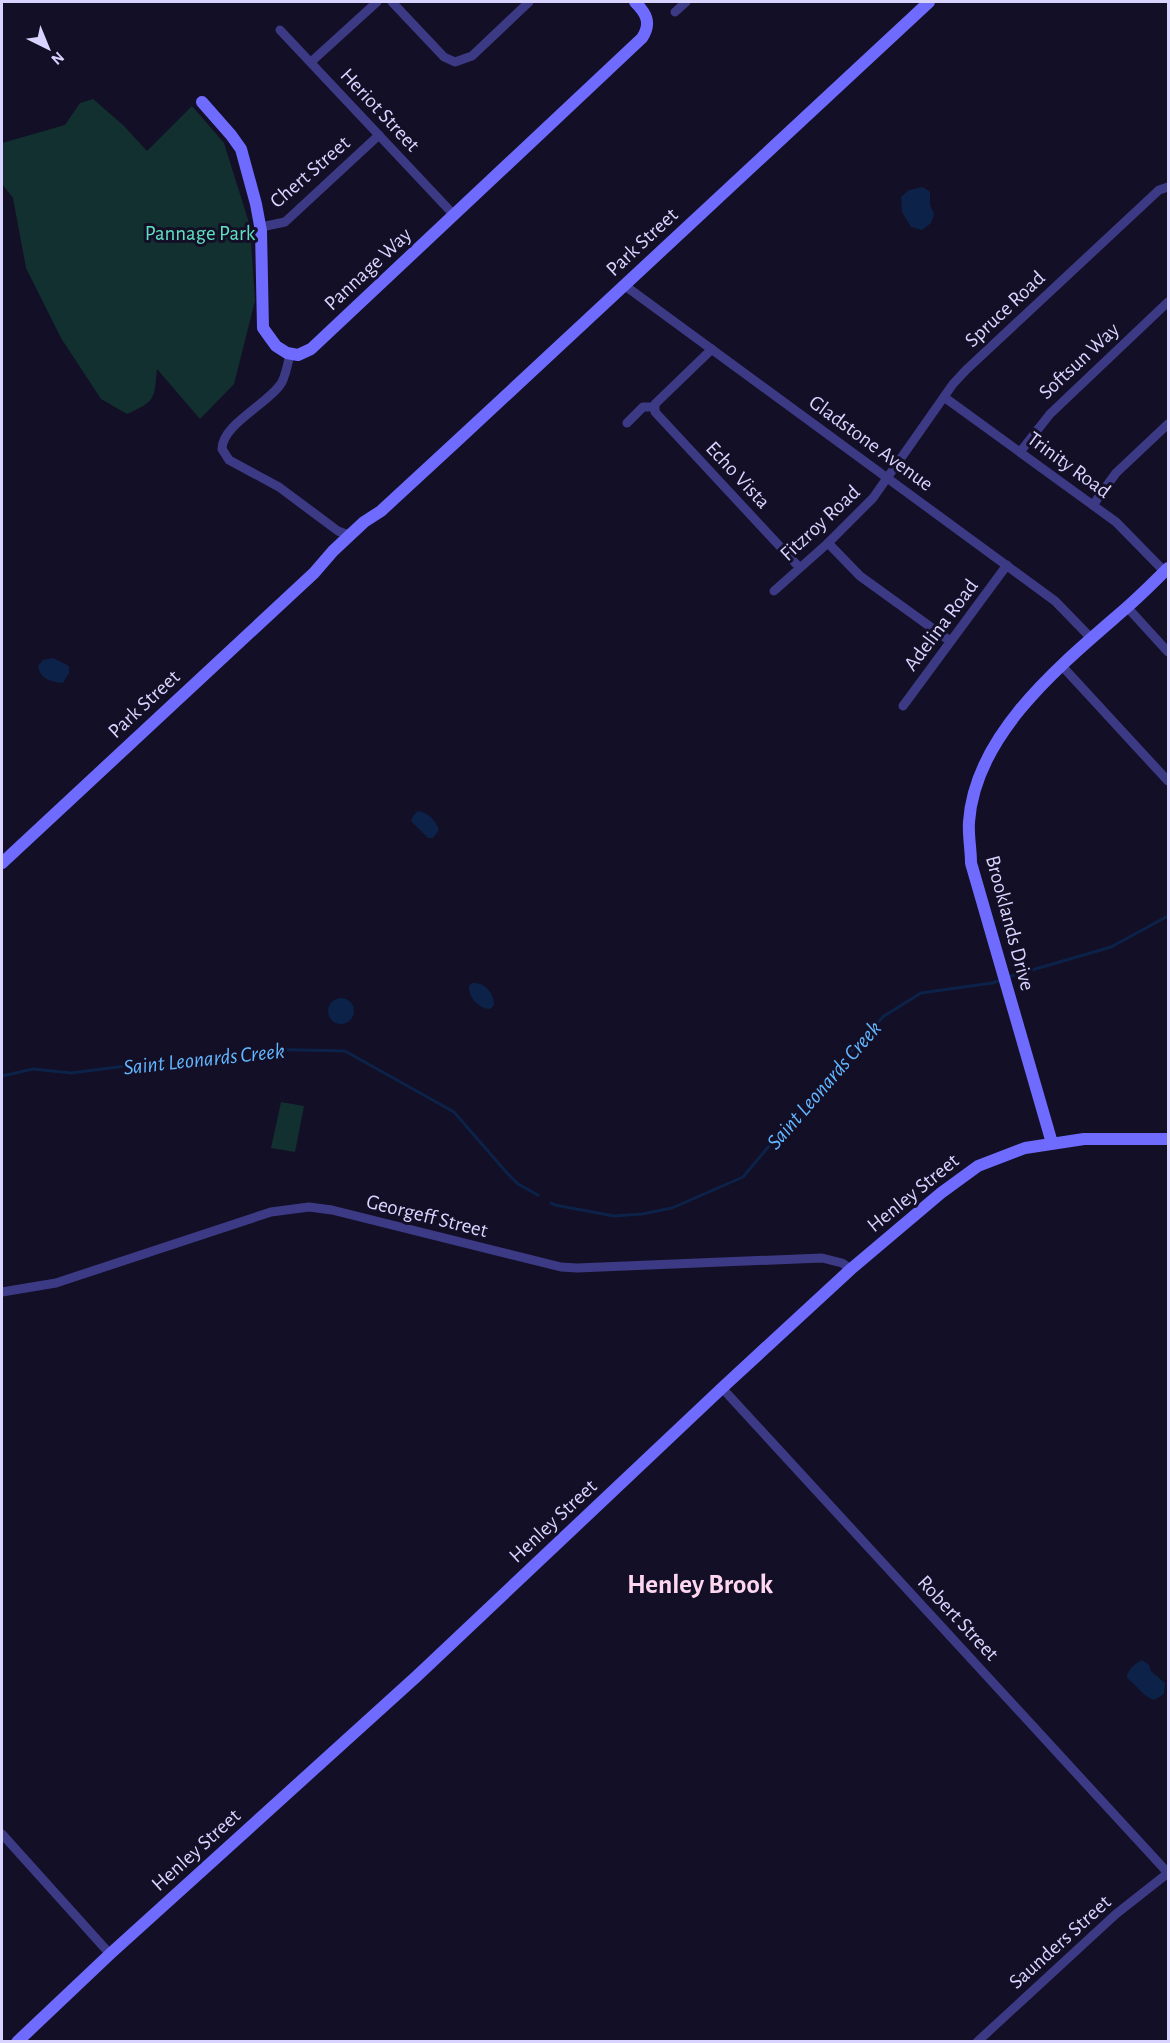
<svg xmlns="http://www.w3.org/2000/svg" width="1170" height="2043" font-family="'Alegreya Sans',sans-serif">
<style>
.green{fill:#12302f}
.water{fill:#0c2248}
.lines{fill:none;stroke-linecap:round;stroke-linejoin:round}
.stream{stroke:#0c2248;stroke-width:3}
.street{stroke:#3d3a85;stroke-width:9}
.secondary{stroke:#6f6bff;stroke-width:12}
.labels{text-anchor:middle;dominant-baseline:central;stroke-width:6;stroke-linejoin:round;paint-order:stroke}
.street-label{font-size:21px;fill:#d9d4ff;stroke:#130f26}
.park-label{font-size:21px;fill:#5fe0c0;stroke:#130f26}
.water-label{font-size:22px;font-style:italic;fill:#62b6ff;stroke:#130f26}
.district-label{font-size:27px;font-weight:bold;fill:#ffd6f0;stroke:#130f26}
</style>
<rect width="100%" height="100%" fill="#130f26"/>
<g class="green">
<path d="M93,99L123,125L147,151L192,106L224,143L250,226L255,301L234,384L200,419L157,369C154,399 156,401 127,414L101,399L61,338L26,268L13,198L2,184V143L65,125L80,103Z"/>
<path d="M281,1102L304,1106L295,1152L271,1148Z"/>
</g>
<g class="water">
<path d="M923,187L930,192V205L934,214L931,223L922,230L911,227L902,212L901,197L909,190Z"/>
<path d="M53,658L69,666V673L63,683C51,682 40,679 38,666L43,660Z"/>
<path d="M418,811C428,812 436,821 439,830L433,838H428L411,821L413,816Z"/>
<path d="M472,983C485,982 494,993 494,1005L490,1009C479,1009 468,997 469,986Z"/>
<circle cx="341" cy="1011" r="13"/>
<path d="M1142,1660L1149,1665L1151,1671L1165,1683L1164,1694L1154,1700C1141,1695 1138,1686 1127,1678C1127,1669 1135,1664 1142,1660Z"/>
</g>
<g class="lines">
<g class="stream">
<path d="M1008,977L1111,947L1168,916"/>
<path d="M2,1076L33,1069L71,1073L258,1049L345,1051L454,1112L507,1173L518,1184L538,1195"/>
<path d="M551,1203L555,1205L614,1216L642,1214L672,1208L743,1177L821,1084L884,1016L921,993L992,983L1002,980"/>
</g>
<g class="street">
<path d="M392,2L444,57L455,62L472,56L529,2"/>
<path d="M675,12L686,2"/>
<path d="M280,30L454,215"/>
<path d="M311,62L377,2"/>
<path d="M261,227L285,222L379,135"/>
<path d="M624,285L1055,601L1091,638"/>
<path d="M712,349L655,404V412L799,567"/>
<path d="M290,354C288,363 286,374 282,382C270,403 222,424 222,449L229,460L279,487L338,531L346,534L353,533"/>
<path d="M944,397L1116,522L1165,572"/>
<path d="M627,423L643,407H653"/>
<path d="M1020,452L1050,414L1168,302"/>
<path d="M1093,505L1116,473L1168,424"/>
<path d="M828,543L860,576L950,641"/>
<path d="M774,591L828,543L873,498L953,384L966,370L1159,190L1168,187"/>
<path d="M1127,607L1168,652"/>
<path d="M1062,666L1168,781"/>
<path d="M903,706L1007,565"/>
<path d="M2,1292L56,1283L271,1212L309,1207L332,1210L561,1267L577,1268L822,1258L842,1263L851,1269"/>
<path d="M722,1388L1168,1873"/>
<path d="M2,1834L110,1954"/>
<path d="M977,2042L1116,1914L1168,1873"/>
</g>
<g class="secondary">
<path d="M202,102L231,135L241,149L256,204L261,231L263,328L276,346L287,353L298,355L311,349L642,38C652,23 646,13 635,2"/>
<path d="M2,863L314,573L333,551L364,522L381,511L459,439L929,2"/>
<path d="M1052,1143L971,863C971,849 968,835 969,822C975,733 1063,663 1125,609C1140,596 1154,582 1168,568"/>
<path d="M17,2042L110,1954L417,1676L722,1388L851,1269L941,1193L978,1166L1025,1148L1084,1139H1168"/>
</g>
</g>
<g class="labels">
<g class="street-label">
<text transform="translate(380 110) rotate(47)">Heriot Street</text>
<text transform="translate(310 172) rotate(-41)">Chert Street</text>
<text transform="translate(642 242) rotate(-43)">Park Street</text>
<text transform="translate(368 269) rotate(-43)">Pannage Way</text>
<text transform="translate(1005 309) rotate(-43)">Spruce Road</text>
<text transform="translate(1079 361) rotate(-43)">Softsun Way</text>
<text transform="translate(871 443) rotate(36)">Gladstone Avenue</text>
<text transform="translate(1069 465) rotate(36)">Trinity Road</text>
<text transform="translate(738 475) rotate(47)">Echo Vista</text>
<text transform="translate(820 523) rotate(-43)">Fitzroy Road</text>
<text transform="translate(941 625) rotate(-53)">Adelina Road</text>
<text transform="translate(144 704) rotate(-43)">Park Street</text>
<text transform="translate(1010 923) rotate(75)">Brooklands Drive</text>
<text transform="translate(913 1193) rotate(-39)">Henley Street</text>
<text transform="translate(427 1216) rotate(14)">Georgeff Street</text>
<text transform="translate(553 1521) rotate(-43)">Henley Street</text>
<text transform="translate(958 1618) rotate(47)">Robert Street</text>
<text transform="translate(196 1850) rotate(-42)">Henley Street</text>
<text transform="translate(1060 1942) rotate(-42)">Saunders Street</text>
</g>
<g class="park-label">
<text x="200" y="233">Pannage Park</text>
</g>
<g class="water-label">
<text transform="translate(204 1059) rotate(-6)">Saint Leonards Creek</text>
<text transform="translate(824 1085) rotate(-49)">Saint Leonards Creek</text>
</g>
<g class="district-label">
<text x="700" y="1584">Henley Brook</text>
</g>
</g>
<rect width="1170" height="2043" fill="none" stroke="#d9d4ff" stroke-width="6"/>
<g transform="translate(48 48) rotate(137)" stroke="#130f26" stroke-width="4.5" paint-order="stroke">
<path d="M0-4.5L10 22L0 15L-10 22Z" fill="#d9d4ff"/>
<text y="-9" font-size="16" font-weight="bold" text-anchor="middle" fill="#d9d4ff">N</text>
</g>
</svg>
